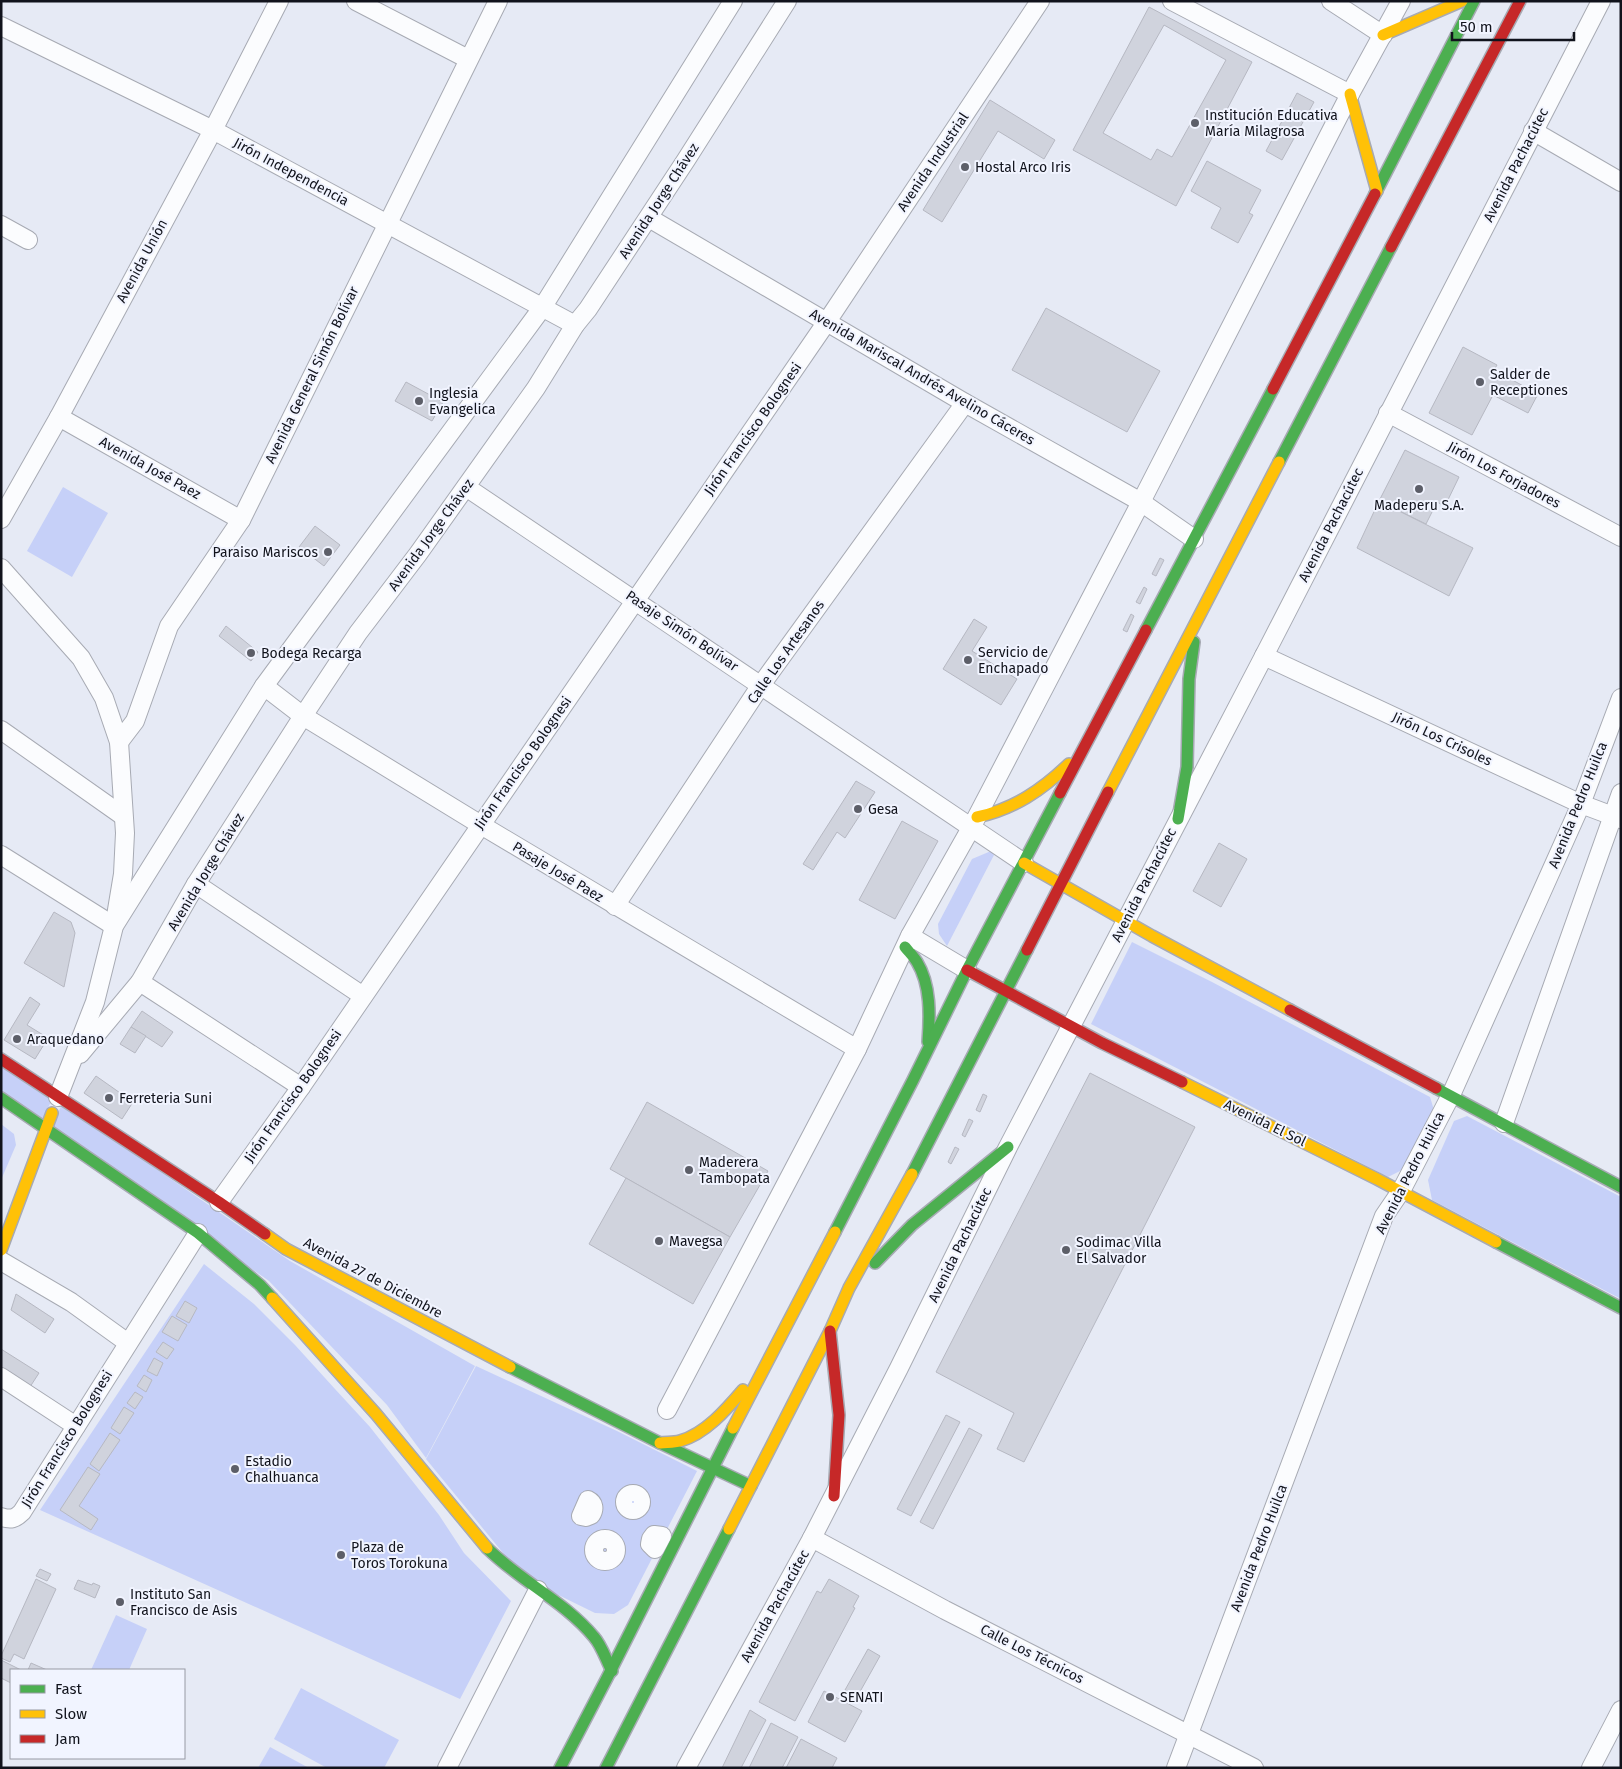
<svg xmlns="http://www.w3.org/2000/svg" width="1622" height="1769" font-family="'Fira Sans',sans-serif">
<style>
.green{fill:#c6d0f8}
.building{fill:#d0d3dd;stroke:#b6b8c2;fill-rule:evenodd}
.lines{fill:none;stroke-linecap:round;stroke-linejoin:round}
.street-casing{stroke:#a7aab3;stroke-width:20}
.fast-casing{stroke:#a7aab3;stroke-width:14}
.slow-casing{stroke:#a7aab3;stroke-width:14}
.jam-casing{stroke:#a7aab3;stroke-width:14}
.street{stroke:#fbfcfe;stroke-width:18}
.fast{stroke:#4caf50;stroke-width:11}
.slow{stroke:#ffc107;stroke-width:11}
.jam{stroke:#c62828;stroke-width:11}
.poi-dot{fill:#5c5e68;stroke:#f1f4ff;stroke-width:2}
.labels{text-anchor:middle;dominant-baseline:central;stroke-width:4;stroke-linejoin:round;paint-order:stroke}
.poi-label{font-size:14px;fill:#11131c;stroke:#f1f4ff;text-anchor:start}
.street-label{font-size:14px;fill:#11131c;stroke:#f1f4ff}
</style>
<rect width="100%" height="100%" fill="#e6eaf5"/>
<g class="green">
<path d="M63,487L108,513L72,577L27,551Z"/>
<path d="M991,851L994,855L947,946L939,934L938,924L972,859Z"/>
<path d="M1132,942L1212,982L1430,1097L1434,1110L1406,1168L1388,1177L1091,1024Z"/>
<path d="M1,1066L52,1099L43,1120L1,1092Z"/>
<path d="M62,1104L290,1261L475,1366L426,1458L387,1405L269,1281L51,1129Z"/>
<path d="M1467,1116L1621,1197V1299L1432,1200L1428,1180L1454,1121Z"/>
<path d="M1,1124L14,1134L16,1145L1,1180Z"/>
<path d="M204,1264L254,1304L295,1345L335,1389L370,1427L439,1515L464,1553L511,1601L460,1699L40,1510Z"/>
<path d="M476,1366L617,1431L697,1471L628,1605L614,1614L595,1613L538,1585L508,1559L426,1459Z"/>
<path d="M116,1615L147,1629L129,1670H91Z"/>
<path d="M301,1688L399,1740L384,1768H327L274,1739Z"/>
<path d="M270,1747L309,1768H258Z"/>
</g>
<g class="building">
<path d="M1149,7L1252,62L1176,206L1073,150ZM1164,25L1226,60L1172,157L1157,149L1151,160L1103,133Z"/>
<path d="M1297,93L1314,102L1282,160L1266,151Z"/>
<path d="M990,100L1055,140L1044,159L998,131L942,222L923,210Z"/>
<path d="M1207,161L1261,190L1249,213L1253,215L1238,243L1211,228L1221,208L1191,191Z"/>
<path d="M1046,308L1160,371L1127,432L1012,370Z"/>
<path d="M1463,347L1497,365L1494,370L1538,394L1528,413L1493,395L1472,435L1429,413Z"/>
<path d="M406,382L443,402L432,421L395,401Z"/>
<path d="M1405,450L1459,477L1445,506L1437,502L1426,524L1379,501Z"/>
<path d="M1379,501L1473,548L1449,596L1357,548Z"/>
<path d="M315,526L340,545L324,566L299,547Z"/>
<path d="M1160,558L1164,560L1156,576L1152,574Z"/>
<path d="M1144,587L1147,589L1140,604L1136,602Z"/>
<path d="M1131,614L1134,616L1127,632L1123,630Z"/>
<path d="M974,619L987,627L972,651L1017,679L1001,705L943,669Z"/>
<path d="M226,626L258,652L251,661L219,636Z"/>
<path d="M856,781L875,792L845,838L837,832L813,870L803,864Z"/>
<path d="M902,821L938,841L895,919L859,900Z"/>
<path d="M1219,843L1247,859L1221,907L1193,891Z"/>
<path d="M54,912L71,922L75,933L64,987L24,963Z"/>
<path d="M30,997L40,1004L27,1025L48,1038L35,1059L4,1040Z"/>
<path d="M142,1011L173,1032L162,1047L131,1027Z"/>
<path d="M131,1027L146,1036L135,1053L120,1044Z"/>
<path d="M1090,1073L1195,1127L1024,1462L997,1449L1014,1413L936,1372Z"/>
<path d="M96,1076L133,1102L122,1119L84,1093Z"/>
<path d="M983,1094L987,1096L980,1112L976,1110Z"/>
<path d="M647,1102L768,1171L730,1237L610,1169Z"/>
<path d="M969,1119L973,1121L965,1137L962,1135Z"/>
<path d="M955,1147L959,1149L951,1164L948,1162Z"/>
<path d="M626,1178L730,1237L693,1304L589,1244Z"/>
<path d="M16,1294L54,1319L45,1333L11,1310Z"/>
<path d="M185,1301L197,1308L189,1323L176,1316Z"/>
<path d="M172,1316L187,1325L178,1341L162,1332Z"/>
<path d="M163,1342L174,1349L167,1359L156,1352Z"/>
<path d="M1,1349L39,1373L28,1390L1,1372Z"/>
<path d="M154,1358L163,1363L157,1376L147,1371Z"/>
<path d="M144,1375L152,1380L146,1392L137,1386Z"/>
<path d="M135,1392L143,1397L135,1409L127,1403Z"/>
<path d="M124,1407L134,1413L120,1434L111,1428Z"/>
<path d="M946,1415L960,1422L911,1516L897,1509Z"/>
<path d="M969,1428L982,1435L933,1529L920,1522Z"/>
<path d="M110,1433L120,1440L99,1471L90,1464Z"/>
<path d="M88,1467L100,1474L79,1506L98,1519L91,1530L60,1510Z"/>
<path d="M40,1569L51,1574L47,1581L36,1576Z"/>
<path d="M36,1579L56,1589L24,1659L14,1654L10,1662L1,1658V1656Z"/>
<path d="M829,1579L859,1596L853,1607L855,1608L795,1721L759,1702L817,1591L821,1593Z"/>
<path d="M78,1580L92,1585L93,1583L100,1586L95,1598L74,1589Z"/>
<path d="M868,1649L880,1656L857,1697L845,1690Z"/>
<path d="M1,1660L21,1670H11V1683L1,1678Z"/>
<path d="M31,1663L47,1670H28Z"/>
<path d="M824,1691L862,1711L845,1742L808,1722Z"/>
<path d="M750,1710L766,1720L741,1768H722Z"/>
<path d="M771,1723L798,1737L782,1768H749Z"/>
<path d="M801,1739L837,1758L832,1768H786Z"/>
</g>
<g class="lines">
<defs>
<g id="street">
<path d="M356,1L468,59"/>
<path d="M1172,1L1350,94"/>
<path d="M1331,1L1383,35"/>
<path d="M1,26L213,130L575,325"/>
<path d="M1533,131L1621,182"/>
<path d="M649,218L965,403L1141,502L1194,539"/>
<path d="M1,225L28,240"/>
<path d="M1388,413L1621,537"/>
<path d="M59,417L241,520"/>
<path d="M466,487L1024,863"/>
<path d="M1,519L59,417L213,130L279,1"/>
<path d="M1,568L81,658L104,698L119,742L125,833L123,874L116,916"/>
<path d="M1264,656L1581,804L1621,819"/>
<path d="M264,686L303,716L481,825L857,1049"/>
<path d="M1,730L123,816"/>
<path d="M119,742L135,721L169,626L241,520L498,1"/>
<path d="M1,855L114,926"/>
<path d="M196,884L363,996"/>
<path d="M615,906L761,685L965,403"/>
<path d="M910,936L967,970"/>
<path d="M140,982L301,1087"/>
<path d="M80,1054L140,982L196,884L303,716L358,633L418,554L536,388L575,325L588,309L686,160L787,1"/>
<path d="M58,1097L95,1002L114,926L264,686L542,308L733,1"/>
<path d="M1504,1123L1621,793"/>
<path d="M219,1202L301,1087L826,323L1040,1"/>
<path d="M1,1261L71,1302L128,1343"/>
<path d="M1,1377L76,1426"/>
<path d="M667,1410L857,1049L910,936L971,828L1141,502L1350,94L1401,1"/>
<circle cx="633" cy="1502" r="8"/>
<path d="M588,1500C594,1503 595,1509 591,1515L586,1517L581,1516Z"/>
<path d="M1,1517C11,1520 15,1519 22,1512L198,1233"/>
<path d="M654,1535L662,1536L655,1549L650,1544L651,1539Z"/>
<path d="M812,1538L945,1610L1254,1768"/>
<circle cx="605" cy="1550" r="11"/>
<path d="M447,1768L538,1590"/>
<path d="M686,1768L812,1538L899,1368L1008,1147L1264,656L1601,1"/>
<path d="M1176,1768L1384,1216L1401,1191L1451,1095L1581,804L1621,698"/>
<path d="M1591,1768L1621,1710"/>
</g>
<g id="fast">
<path d="M1375,194L1474,1"/>
<path d="M1279,462L1391,247"/>
<path d="M1146,630L1273,389"/>
<path d="M1178,819L1187,767L1189,679L1194,642"/>
<path d="M905,947C909,952 914,957 917,962C931,985 930,1016 928,1042"/>
<path d="M1436,1088L1621,1187"/>
<path d="M1,1098L198,1233L260,1285L272,1298"/>
<path d="M912,1174L1027,950"/>
<path d="M835,1232L913,1080L967,970L1060,793"/>
<path d="M1496,1242L1621,1308"/>
<path d="M875,1263L912,1225L1008,1147"/>
<path d="M510,1367L660,1443L751,1486"/>
<path d="M487,1548C520,1581 564,1601 594,1637C602,1646 606,1660 612,1671"/>
<path d="M560,1768L607,1678L733,1428"/>
<path d="M606,1768L729,1529"/>
</g>
<g id="slow">
<path d="M1383,35L1462,1"/>
<path d="M1350,94L1377,191"/>
<path d="M1108,792L1279,462"/>
<path d="M977,817C1014,809 1042,790 1069,764"/>
<path d="M1024,863L1152,936L1290,1010"/>
<path d="M1182,1082L1377,1179L1496,1242"/>
<path d="M265,1234L286,1249L510,1367"/>
<path d="M1,1250L52,1113"/>
<path d="M272,1298L376,1414L487,1548"/>
<path d="M733,1428L835,1232"/>
<path d="M660,1443C666,1442 673,1443 680,1441C705,1434 726,1410 743,1390"/>
<path d="M729,1529L830,1331L849,1288L912,1174"/>
</g>
<g id="jam">
<path d="M1391,247L1520,1"/>
<path d="M1273,389L1375,194"/>
<path d="M1060,793L1146,630"/>
<path d="M1027,950L1108,792"/>
<path d="M967,970L1102,1043L1182,1082"/>
<path d="M1290,1010L1436,1088"/>
<path d="M1,1059L219,1202L265,1234"/>
<path d="M830,1331L839,1415L834,1496"/>
</g>
</defs>
<use href="#street" class="street-casing"/>
<use href="#fast" class="fast-casing"/>
<use href="#slow" class="slow-casing"/>
<use href="#jam" class="jam-casing"/>
<use href="#street" class="street"/>
<use href="#fast" class="fast"/>
<use href="#slow" class="slow"/>
<use href="#jam" class="jam"/>
</g>
<g class="poi-dot">
<circle cx="1195" cy="123" r="5"/>
<circle cx="965" cy="167" r="5"/>
<circle cx="1480" cy="382" r="5"/>
<circle cx="419" cy="401" r="5"/>
<circle cx="1419" cy="489" r="5"/>
<circle cx="328" cy="552" r="5"/>
<circle cx="251" cy="653" r="5"/>
<circle cx="968" cy="660" r="5"/>
<circle cx="858" cy="809" r="5"/>
<circle cx="17" cy="1039" r="5"/>
<circle cx="109" cy="1098" r="5"/>
<circle cx="689" cy="1170" r="5"/>
<circle cx="659" cy="1241" r="5"/>
<circle cx="1066" cy="1250" r="5"/>
<circle cx="235" cy="1469" r="5"/>
<circle cx="341" cy="1555" r="5"/>
<circle cx="120" cy="1602" r="5"/>
<circle cx="830" cy="1697" r="5"/>
</g>
<g class="labels">
<g class="poi-label">
<text x="1205" y="115">Institución Educativa<tspan x="1205" dy="16">María Milagrosa</tspan></text>
<text x="975" y="167">Hostal Arco Iris</text>
<text x="1490" y="374">Salder de<tspan x="1490" dy="16">Receptiones</tspan></text>
<text x="429" y="393">Inglesia<tspan x="429" dy="16">Evangelica</tspan></text>
<text x="1419" y="505" text-anchor="middle">Madeperu S.A.</text>
<text x="318" y="552" text-anchor="end">Paraiso Mariscos</text>
<text x="978" y="652">Servicio de<tspan x="978" dy="16">Enchapado</tspan></text>
<text x="261" y="653">Bodega Recarga</text>
<text x="868" y="809">Gesa</text>
<text x="27" y="1039">Araquedano</text>
<text x="119" y="1098">Ferreteria Suni</text>
<text x="699" y="1162">Maderera<tspan x="699" dy="16">Tambopata</tspan></text>
<text x="669" y="1241">Mavegsa</text>
<text x="1076" y="1242">Sodimac Villa<tspan x="1076" dy="16">El Salvador</tspan></text>
<text x="245" y="1461">Estadio<tspan x="245" dy="16">Chalhuanca</tspan></text>
<text x="351" y="1547">Plaza de<tspan x="351" dy="16">Toros Torokuna</tspan></text>
<text x="130" y="1594">Instituto San<tspan x="130" dy="16">Francisco de Asis</tspan></text>
<text x="840" y="1697">SENATI</text>
</g>
<g class="street-label">
<text transform="translate(933 162) rotate(-56)">Avenida Industrial</text>
<text transform="translate(1516 165) rotate(-63)">Avenida Pachacútec</text>
<text transform="translate(291 172) rotate(28)">Jirón Independencia</text>
<text transform="translate(659 201) rotate(-57)">Avenida Jorge Chávez</text>
<text transform="translate(142 261) rotate(-62)">Avenida Unión</text>
<text transform="translate(312 375) rotate(-64)">Avenida General Simón Bolívar</text>
<text transform="translate(922 377) rotate(30)">Avenida Mariscal Andrés Avelino Cáceres</text>
<text transform="translate(753 429) rotate(-55)">Jirón Francisco Bolognesi</text>
<text transform="translate(150 468) rotate(29)">Avenida José Paez</text>
<text transform="translate(1504 475) rotate(28)">Jirón Los Forjadores</text>
<text transform="translate(1331 525) rotate(-63)">Avenida Pachacútec</text>
<text transform="translate(431 535) rotate(-54)">Avenida Jorge Chávez</text>
<text transform="translate(682 631) rotate(34)">Pasaje Simón Bolívar</text>
<text transform="translate(786 652) rotate(-55)">Calle Los Artesanos</text>
<text transform="translate(1442 739) rotate(25)">Jirón Los Crisoles</text>
<text transform="translate(523 763) rotate(-55)">Jirón Francisco Bolognesi</text>
<text transform="translate(1578 805) rotate(-68)">Avenida Pedro Huilca</text>
<text transform="translate(206 872) rotate(-59)">Avenida Jorge Chávez</text>
<text transform="translate(558 872) rotate(31)">Pasaje José Paez</text>
<text transform="translate(1144 885) rotate(-63)">Avenida Pachacútec</text>
<text transform="translate(293 1096) rotate(-55)">Jirón Francisco Bolognesi</text>
<text transform="translate(1265 1123) rotate(26)">Avenida El Sol</text>
<text transform="translate(1410 1173) rotate(-63)">Avenida Pedro Huilca</text>
<text transform="translate(960 1245) rotate(-64)">Avenida Pachacútec</text>
<text transform="translate(373 1278) rotate(28)">Avenida 27 de Diciembre</text>
<text transform="translate(67 1439) rotate(-58)">Jirón Francisco Bolognesi</text>
<text transform="translate(1259 1548) rotate(-69)">Avenida Pedro Huilca</text>
<text transform="translate(775 1606) rotate(-61)">Avenida Pachacútec</text>
<text transform="translate(1032 1654) rotate(27)">Calle Los Técnicos</text>
</g>
</g>
<rect width="1622" height="1769" fill="none" stroke="#11131c" stroke-width="5"/>
<rect x="10" y="1669" width="175" height="90" fill="#f1f4ff" stroke="#979aa4"/>
<rect x="20" y="1685" width="25" height="8" fill="#4caf50" stroke="#979aa4"/>
<text x="55" y="1694" font-size="15" fill="#11131c">Fast</text>
<rect x="20" y="1710" width="25" height="8" fill="#ffc107" stroke="#979aa4"/>
<text x="55" y="1719" font-size="15" fill="#11131c">Slow</text>
<rect x="20" y="1735" width="25" height="8" fill="#c62828" stroke="#979aa4"/>
<text x="55" y="1744" font-size="15" fill="#11131c">Jam</text>
<path d="M1452 32v8h122v-8" fill="none" stroke="#11131c" stroke-width="2.5"/>
<text x="1460" y="32" font-size="15" fill="#11131c" stroke="#f1f4ff" stroke-width="4" paint-order="stroke">50 m</text>
</svg>
